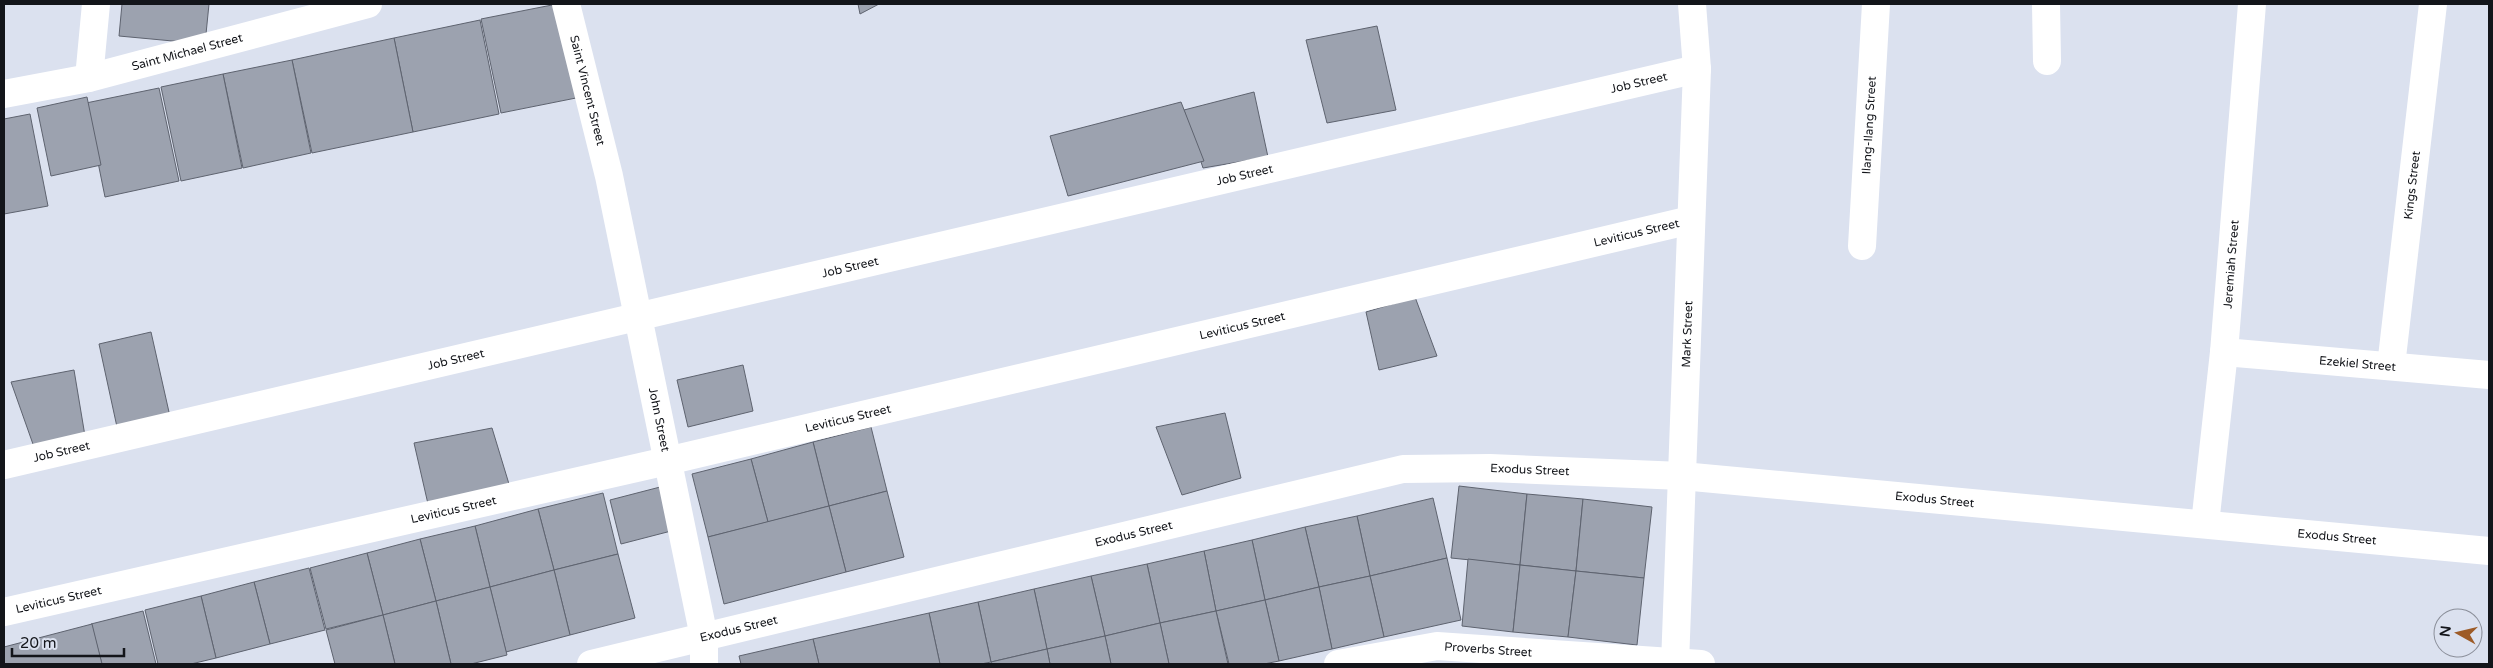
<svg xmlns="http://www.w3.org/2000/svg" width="2493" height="668" font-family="'Varela Round',sans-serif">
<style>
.building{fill:#9ca2af;stroke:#5e636f}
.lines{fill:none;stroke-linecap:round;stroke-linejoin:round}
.street{stroke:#fff;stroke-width:28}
.labels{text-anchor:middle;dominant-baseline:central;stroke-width:4.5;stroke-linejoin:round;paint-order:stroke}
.street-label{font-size:12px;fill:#13151a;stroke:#dbe1ef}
</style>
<rect width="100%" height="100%" fill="#dbe1ef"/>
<g class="building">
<path d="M122,4H209L205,44L119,36Z"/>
<path d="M557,4L576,98L501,113L481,19Z"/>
<path d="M858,4H879L860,14Z"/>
<path d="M480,20L499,114L413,132L394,38Z"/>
<path d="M1377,26L1396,110L1327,123L1306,40Z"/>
<path d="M394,38L413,132L312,153L292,60Z"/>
<path d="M292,60L311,153L243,168L223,74Z"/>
<path d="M223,74L242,168L181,181L161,87Z"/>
<path d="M159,88L179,181L105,197L86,103Z"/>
<path d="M1254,92L1268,157L1203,168L1184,110Z"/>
<path d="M87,97L101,165L51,176L37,108Z"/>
<path d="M1181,102L1204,161L1068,196L1050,136Z"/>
<path d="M30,114L48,206L4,214V119Z"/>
<path d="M1415,297L1437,356L1379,370L1366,312Z"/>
<path d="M151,332L171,421L117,427L99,344Z"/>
<path d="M743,365L753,411L688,427L677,380Z"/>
<path d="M74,370L85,436L34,447L11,382Z"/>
<path d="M1225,413L1241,478L1182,495L1156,427Z"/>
<path d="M871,427L887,491L829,506L813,442Z"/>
<path d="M492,428L509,484L428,504L414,443Z"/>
<path d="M813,442L829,506L768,522L751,459Z"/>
<path d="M751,459L768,522L708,537L692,474Z"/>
<path d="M664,486L675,530L621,544L610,500Z"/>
<path d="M1459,486L1527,494L1520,565L1451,558Z"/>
<path d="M887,491L904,557L846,572L829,506Z"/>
<path d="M603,493L618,554L554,570L538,509Z"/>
<path d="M1527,494L1583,499L1576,571L1520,565Z"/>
<path d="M1433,498L1447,558L1370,576L1357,516Z"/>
<path d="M1583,499L1652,507L1644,578L1576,571Z"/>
<path d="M829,506L846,572L724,604L708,537Z"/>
<path d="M538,509L554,570L490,587L475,526Z"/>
<path d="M1357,516L1370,576L1319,587L1305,527Z"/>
<path d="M475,526L490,587L436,601L420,539Z"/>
<path d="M1305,527L1319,587L1265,600L1252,540Z"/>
<path d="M420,539L436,601L383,615L367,553Z"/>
<path d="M1252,540L1265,600L1216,611L1204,551Z"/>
<path d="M1204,551L1216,611L1160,623L1147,564Z"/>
<path d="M367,553L383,615L326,629L310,568Z"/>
<path d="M618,554L635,618L570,635L554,570Z"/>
<path d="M1447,558L1461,620L1384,637L1370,576Z"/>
<path d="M1468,559L1520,565L1513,632L1462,626Z"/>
<path d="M1147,564L1160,623L1105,636L1091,576Z"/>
<path d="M1520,565L1576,571L1568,637L1513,632Z"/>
<path d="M309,568L325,630L270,644L254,582Z"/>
<path d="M554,570L570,635L506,652L490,587Z"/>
<path d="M1576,571L1644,578L1637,645L1568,637Z"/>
<path d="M1091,576L1105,636L1047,649L1034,589Z"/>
<path d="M1370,576L1384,637L1332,649L1319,587Z"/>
<path d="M254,582L270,644L216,658L201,596Z"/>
<path d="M490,587L507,655L471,664H451L436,601Z"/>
<path d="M1319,587L1332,649L1279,661L1265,600Z"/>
<path d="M1034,589L1047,649L991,662L978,602Z"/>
<path d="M201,596L216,658L191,664H158L145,610Z"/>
<path d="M1265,600L1279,661L1264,664H1229L1216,611Z"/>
<path d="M436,601L451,664H395L383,615Z"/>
<path d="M978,602L991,662L981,664H940L929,613Z"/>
<path d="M143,611L156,664H102L91,624Z"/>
<path d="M1216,611L1228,664H1169L1160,623Z"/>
<path d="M929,613L940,664H819L813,639Z"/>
<path d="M383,615L395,664H335L326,630Z"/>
<path d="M1160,623L1169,664H1111L1105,636Z"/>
<path d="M92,624L102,664H4V647Z"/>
<path d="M1105,636L1111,664H1050L1047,649Z"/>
<path d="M813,639L819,664H741L739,656Z"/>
<path d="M1047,649L1050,664H992L991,662Z"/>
</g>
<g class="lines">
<g class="street">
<path id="s1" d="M566,4L609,176L704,637V664"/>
<path d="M2046,4L2047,61"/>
<path d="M89,78L96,4"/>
<path id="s2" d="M4,94L89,78L368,4"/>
<path id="s3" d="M1862,246L1876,4"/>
<path id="s4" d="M2224,352L2489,375"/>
<path id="s5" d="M2391,366L2433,4"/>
<path id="s6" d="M4,465L1697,69"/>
<path id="s7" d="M2205,524L2224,352L2252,4"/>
<path id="s8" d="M4,612L667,461L1691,220"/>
<path id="s9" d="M591,664L1403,469L1490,468L1682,476L2489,551"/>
<path id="s10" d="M1338,664L1437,646L1701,664"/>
<path id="s11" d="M1675,664L1697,69L1692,4"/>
</g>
</g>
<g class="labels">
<g class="street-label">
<text stroke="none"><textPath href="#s2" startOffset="188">Saint Michael Street</textPath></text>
<text stroke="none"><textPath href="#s6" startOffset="1679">Job Street</textPath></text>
<text stroke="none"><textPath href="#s1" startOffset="89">Saint Vincent Street</textPath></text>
<text stroke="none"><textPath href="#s3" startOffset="121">Ilang-Ilang Street</textPath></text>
<text stroke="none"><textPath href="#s6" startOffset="1274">Job Street</textPath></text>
<text stroke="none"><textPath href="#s5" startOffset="182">Kings Street</textPath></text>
<text stroke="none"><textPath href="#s8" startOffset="1676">Leviticus Street</textPath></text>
<text stroke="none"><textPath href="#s7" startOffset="261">Jeremiah Street</textPath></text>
<text stroke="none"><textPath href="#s6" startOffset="869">Job Street</textPath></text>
<text stroke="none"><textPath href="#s8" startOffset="1271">Leviticus Street</textPath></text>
<text stroke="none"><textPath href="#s11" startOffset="330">Mark Street</textPath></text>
<text stroke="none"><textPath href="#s6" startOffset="464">Job Street</textPath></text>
<text stroke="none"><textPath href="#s4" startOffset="134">Ezekiel Street</textPath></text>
<text stroke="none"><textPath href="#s8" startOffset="866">Leviticus Street</textPath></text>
<text stroke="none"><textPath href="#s1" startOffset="426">John Street</textPath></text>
<text stroke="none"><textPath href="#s6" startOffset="59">Job Street</textPath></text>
<text stroke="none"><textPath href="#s9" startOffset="962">Exodus Street</textPath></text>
<text stroke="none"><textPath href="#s9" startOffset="1368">Exodus Street</textPath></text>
<text stroke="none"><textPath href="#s8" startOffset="461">Leviticus Street</textPath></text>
<text stroke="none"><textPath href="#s9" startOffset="558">Exodus Street</textPath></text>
<text stroke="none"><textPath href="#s9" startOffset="1772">Exodus Street</textPath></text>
<text stroke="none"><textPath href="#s8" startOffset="56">Leviticus Street</textPath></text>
<text stroke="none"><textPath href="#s9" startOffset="152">Exodus Street</textPath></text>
<text stroke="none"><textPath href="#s10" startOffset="152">Proverbs Street</textPath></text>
</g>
</g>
<rect width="2493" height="668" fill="none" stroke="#13151a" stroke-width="10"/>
<g transform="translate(2458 633) rotate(278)"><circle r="24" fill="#dbe1ef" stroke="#8b8f9a"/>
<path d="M0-4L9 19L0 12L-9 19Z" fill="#9d5b27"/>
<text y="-8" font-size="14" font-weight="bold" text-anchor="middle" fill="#13151a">N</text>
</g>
<path d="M12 648v8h112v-8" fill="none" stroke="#13151a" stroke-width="2.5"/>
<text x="20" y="648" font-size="15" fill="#13151a" stroke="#dbe1ef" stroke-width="4" paint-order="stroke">20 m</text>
</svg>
